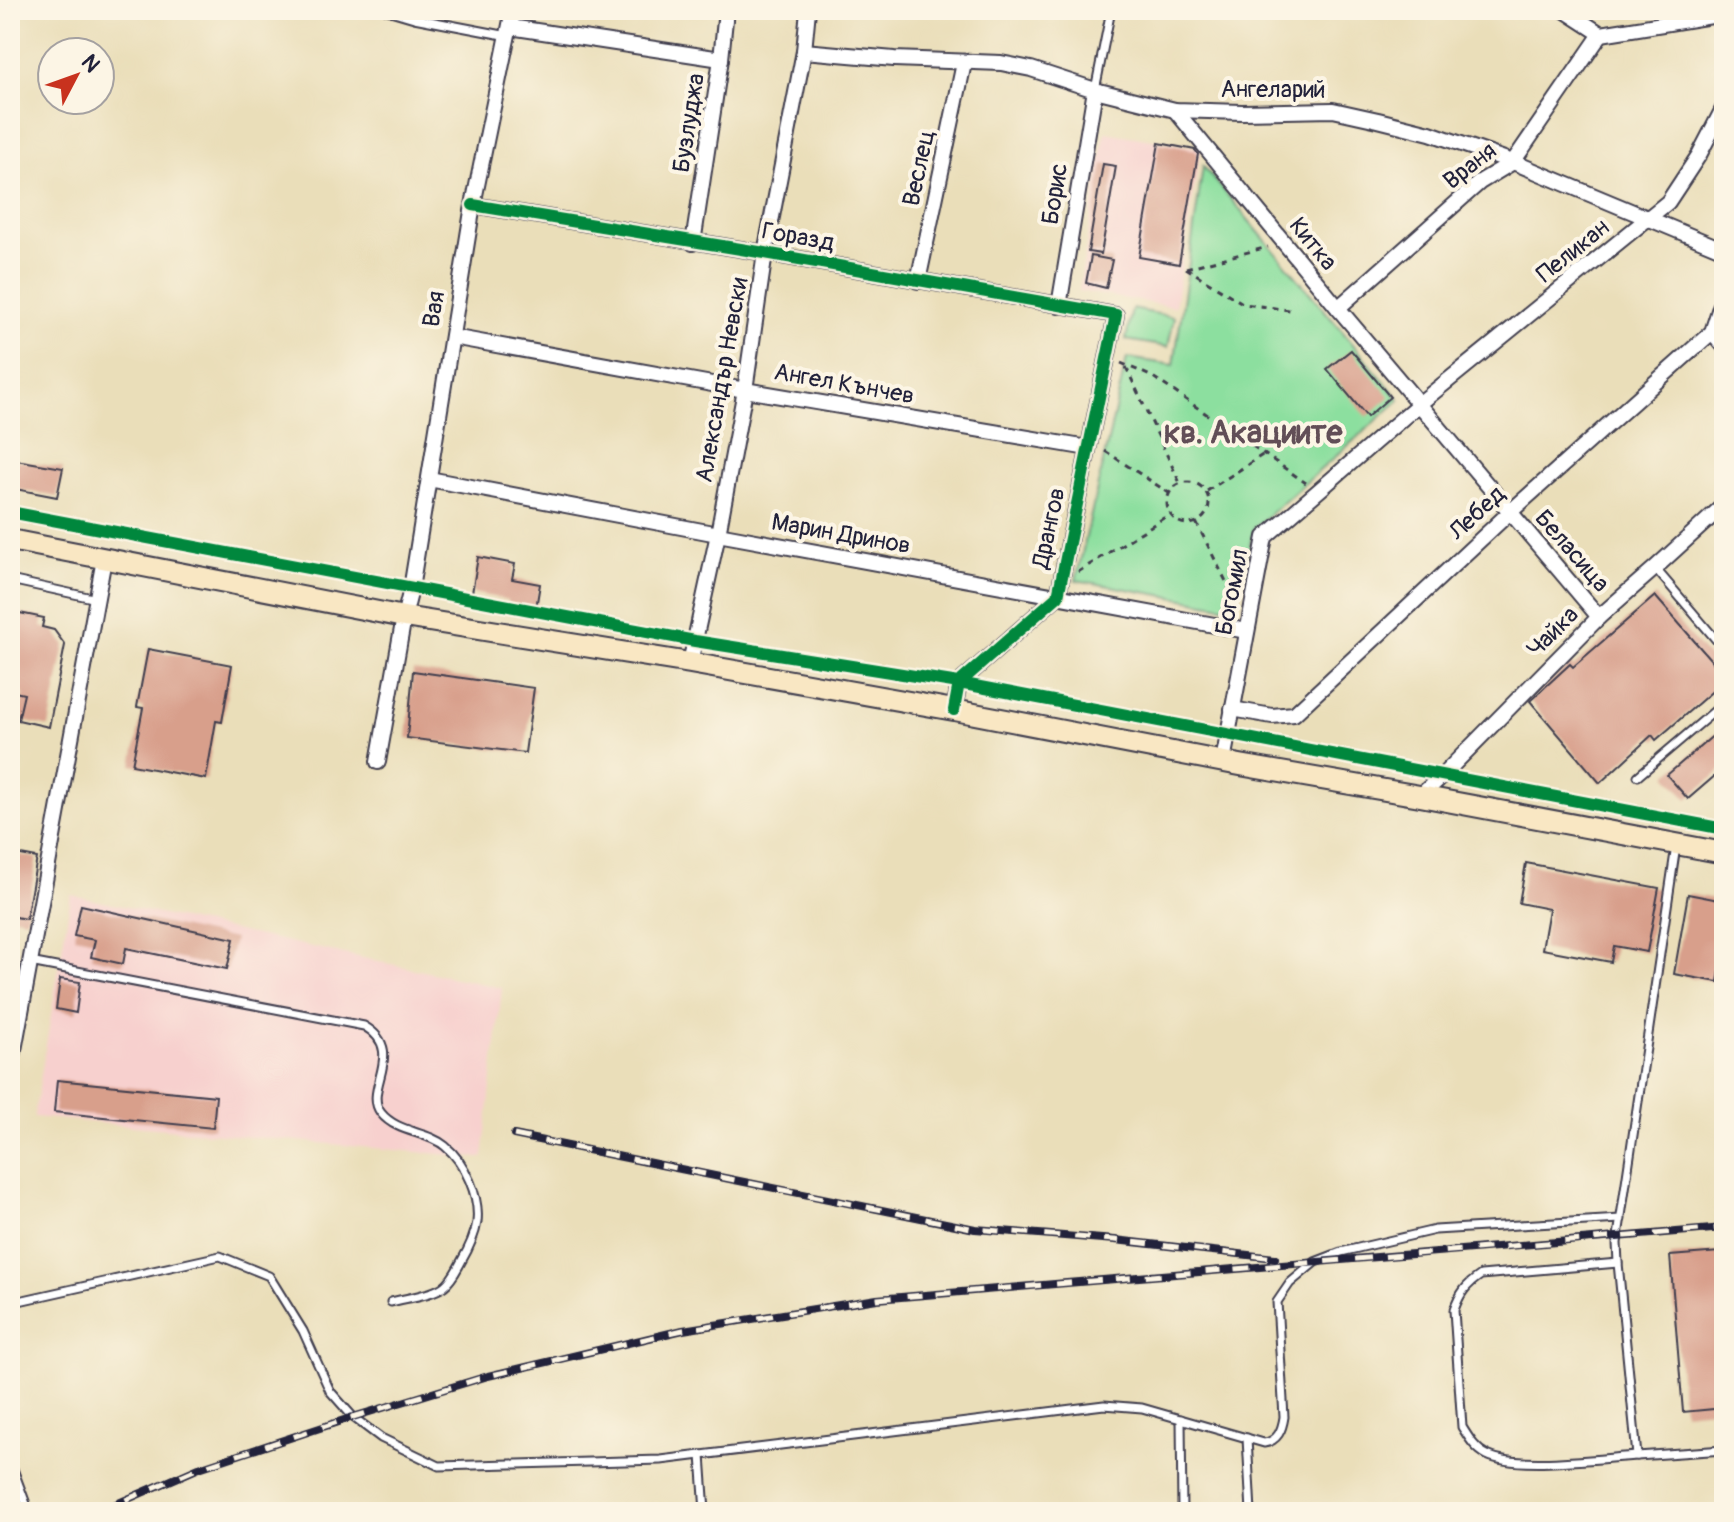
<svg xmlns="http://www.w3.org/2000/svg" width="1734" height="1522" font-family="Pangolin,sans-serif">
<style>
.built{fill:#f7d0ce}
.green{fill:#8cdf9f;stroke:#57806d;stroke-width:2}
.building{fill:#d89f8b}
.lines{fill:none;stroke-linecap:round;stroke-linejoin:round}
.service-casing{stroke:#403e4e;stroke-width:11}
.minor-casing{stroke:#403e4e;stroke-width:18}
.secondary-casing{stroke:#403e4e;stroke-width:24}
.path{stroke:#403e4e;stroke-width:3;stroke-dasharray:6 6;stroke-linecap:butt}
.service{stroke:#fff;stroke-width:7}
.minor{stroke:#fff;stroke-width:14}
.secondary{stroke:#f9e7c3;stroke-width:20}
.rail-casing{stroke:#22223b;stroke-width:8}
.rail{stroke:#fcf5e5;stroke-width:5;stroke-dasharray:15;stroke-linecap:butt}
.cycleway-casing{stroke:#fcf5e5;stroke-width:17}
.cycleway{stroke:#00873e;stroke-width:12}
.labels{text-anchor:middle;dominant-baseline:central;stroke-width:8;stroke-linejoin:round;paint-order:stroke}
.street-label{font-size:24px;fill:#22223b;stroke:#fcf5e5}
.district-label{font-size:32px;font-weight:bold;fill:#624e57;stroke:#fcf5e5}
</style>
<rect width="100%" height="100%" fill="#fcf5e5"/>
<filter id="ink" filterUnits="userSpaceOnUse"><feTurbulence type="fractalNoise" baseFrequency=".0125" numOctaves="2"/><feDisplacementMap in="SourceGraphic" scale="16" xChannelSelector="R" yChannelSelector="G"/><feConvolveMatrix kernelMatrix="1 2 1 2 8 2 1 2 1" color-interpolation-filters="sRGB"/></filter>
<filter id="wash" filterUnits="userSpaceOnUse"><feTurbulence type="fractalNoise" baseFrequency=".006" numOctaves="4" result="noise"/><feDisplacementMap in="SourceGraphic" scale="32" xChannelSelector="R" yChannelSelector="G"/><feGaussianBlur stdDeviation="1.8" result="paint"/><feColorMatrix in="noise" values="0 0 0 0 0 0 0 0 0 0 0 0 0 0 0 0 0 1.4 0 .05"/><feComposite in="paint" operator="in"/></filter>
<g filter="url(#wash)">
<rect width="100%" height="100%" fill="#eadeb9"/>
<g class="built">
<path d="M1105,132L1201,148L1175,307L1079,291Z"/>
<path d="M71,895L502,988L483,1158L34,1117Z"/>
</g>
<g class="green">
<path d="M1203,166L1400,400L1254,528L1234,608L1076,580L1127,358L1174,365Z"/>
<path d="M1132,309L1174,317L1168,347L1126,340Z"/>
</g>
<g id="blocks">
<g class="building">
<path d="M1159,143L1195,150L1198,154L1179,264L1139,257Z"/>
<path d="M1103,164L1116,166L1101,254L1088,252Z"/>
<path d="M1091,256L1112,260L1106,288L1086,283Z"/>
<path d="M1351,350L1390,397L1367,417L1327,369Z"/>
<path d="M10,459L63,468L57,497L10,488Z"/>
<path d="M478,557L515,564L512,579L540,584L536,608L508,603V600L472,593Z"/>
<path d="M1655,596L1724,675V681L1656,740L1652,735L1600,783L1530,701L1570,664L1573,667Z"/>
<path d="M10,611L44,618L42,627L54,630L65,645L49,727L18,720L24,694L10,691Z"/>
<path d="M148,649L232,665L222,722L216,721L206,779L132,765L143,708L137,707Z"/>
<path d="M413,671L534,688L525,753L407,738Z"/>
<path d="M1715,734L1724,745V768L1688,799L1667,775Z"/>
<path d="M10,853L37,858L26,919L10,916Z"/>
<path d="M1526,863L1659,888L1647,952L1614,946L1611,962L1542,949L1549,909L1519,903Z"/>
<path d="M1688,894L1724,901V948L1718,982L1674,974Z"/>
<path d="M81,905L234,939L227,969L126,948L123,964L91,957L95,940L74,936Z"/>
<path d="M60,979L80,982L76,1013L56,1009Z"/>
<path d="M57,1080L216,1096L213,1128L54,1112Z"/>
<path d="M1720,1252L1724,1297V1408L1683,1412L1670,1256Z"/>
</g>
</g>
</g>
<g filter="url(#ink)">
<use href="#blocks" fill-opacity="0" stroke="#403e4e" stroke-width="2"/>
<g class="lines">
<defs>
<g id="service">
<path d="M387,10L414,18L508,36"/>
<path d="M1095,90L1111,10"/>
<path d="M1655,568L1724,649"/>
<path d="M10,580L97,599"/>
<path d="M1638,776L1724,703"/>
<path d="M1676,846L1617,1243L1618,1263L1637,1456L1724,1450"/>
<path d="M30,962L364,1026C408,1051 362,1089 381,1113C397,1133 427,1131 445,1146C465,1162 480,1197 477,1222C475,1236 468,1250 461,1262C456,1271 452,1280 444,1286C433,1295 405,1298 391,1302"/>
<path d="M1618,1263L1481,1275C1466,1285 1460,1293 1454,1310L1462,1427C1469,1438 1475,1449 1487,1455C1517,1470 1602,1458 1637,1456"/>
<path d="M10,1303L220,1256L269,1276L303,1331L330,1391L353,1417L381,1438L439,1466L661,1460L1104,1405L1142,1408L1264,1443C1278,1441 1282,1430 1284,1417L1277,1302L1290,1283L1315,1262L1341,1252L1435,1230L1621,1219"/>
<path d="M1181,1419L1182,1512"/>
<path d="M1247,1438L1251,1512"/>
<path d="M701,1455L705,1512"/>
<path d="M10,1461L29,1512"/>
</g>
<g id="minor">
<path d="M1564,10L1601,34L1724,14"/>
<path d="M510,27L721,59"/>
<path d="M804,51L894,59L1001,63L1031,69L1095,90L1175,110L1242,112L1333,110L1378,120L1430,133L1513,162L1724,250"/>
<path d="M1175,110L1338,308L1599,617"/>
<path d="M473,205L765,253L1116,315L1058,596L959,683L954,710"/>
<path d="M693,243L721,59L726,10"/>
<path d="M918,281L964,63"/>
<path d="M1059,306L1095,90"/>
<path d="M1338,308L1480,182L1513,162L1601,34"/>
<path d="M1712,332L1724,346"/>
<path d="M452,337L745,390L1088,448"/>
<path d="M429,479L718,534L1247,631"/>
<path d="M690,663L718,534L745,390L765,253L804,51L808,10"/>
<path d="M1232,709L1272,716L1294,714L1509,513L1712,332L1724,295"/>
<path d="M1223,761L1265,537L1419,404L1668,202L1699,155L1724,107"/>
<path d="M378,762L404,617L411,589L473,205L513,10"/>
<path d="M1420,796L1442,776L1599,617L1655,568L1724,505"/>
<path d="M10,1072L104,559"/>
</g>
<path id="secondary" d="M10,540L404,617L690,663L954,710L1240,765L1420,796L1724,853"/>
</defs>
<use href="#service" class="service-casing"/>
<use href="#minor" class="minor-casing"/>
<use href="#secondary" class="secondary-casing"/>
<g class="path">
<path d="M1186,268L1244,304L1290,310"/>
<path d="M1186,268L1268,247"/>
<path d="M1121,363L1153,377L1306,483"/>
<path d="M1126,367L1180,483"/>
<path d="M1105,451L1169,493"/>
<circle cx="1188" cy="503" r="21"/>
<path d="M1207,491L1264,454"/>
<path d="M1196,522L1236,601"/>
<path d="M1078,572L1170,514"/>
</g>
<use href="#service" class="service"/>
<use href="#minor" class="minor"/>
<use href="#secondary" class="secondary"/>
<defs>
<g id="rail">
<path d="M514,1135L975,1229L1115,1240L1275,1258"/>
<path d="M98,1512L199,1468L353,1417L488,1376L683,1330L877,1299L1724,1228"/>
</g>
</defs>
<use href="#rail" class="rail-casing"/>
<use href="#rail" class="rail"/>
<defs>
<g id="cycleway">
<path d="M473,205L765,253L1116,315L1058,596L959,683L954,710"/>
<path d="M10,512L695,641L959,683L1724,829"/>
</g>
</defs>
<use href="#cycleway" class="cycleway-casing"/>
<use href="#cycleway" class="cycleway"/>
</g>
</g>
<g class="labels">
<g class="street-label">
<text x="1273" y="89">Ангеларий</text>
<text transform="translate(689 123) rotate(-81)">Бузлуджа</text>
<text transform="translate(1470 166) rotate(-38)">Враня</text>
<text transform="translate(919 168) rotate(-78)">Веслец</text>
<text transform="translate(1055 194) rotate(-81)">Борис</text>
<text transform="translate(798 237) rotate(10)">Горазд</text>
<text transform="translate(1313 244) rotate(51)">Китка</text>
<text transform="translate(1573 251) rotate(-39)">Пеликан</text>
<text transform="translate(434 309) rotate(-81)">Вая</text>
<text transform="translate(722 380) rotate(-80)">Александър Невски</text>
<text transform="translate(844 384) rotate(10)">Ангел Кънчев</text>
<text transform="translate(1477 513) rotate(-43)">Лебед</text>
<text transform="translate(1049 528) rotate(-78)">Дрангов</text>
<text transform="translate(841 534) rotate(10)">Марин Дринов</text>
<text transform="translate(1572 551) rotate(49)">Беласица</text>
<text transform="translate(1232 592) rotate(-79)">Богомил</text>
<text transform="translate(1553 632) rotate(-45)">Чайка</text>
</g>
<g class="district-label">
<text x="1253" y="433">кв. Акациите</text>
</g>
</g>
<rect width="1734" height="1522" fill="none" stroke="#fcf5e5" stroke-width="40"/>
<g transform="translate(76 76) rotate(49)"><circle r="38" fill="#fcf5e5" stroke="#a5a1a1" stroke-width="2"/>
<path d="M0-6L14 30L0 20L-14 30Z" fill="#c8321e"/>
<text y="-12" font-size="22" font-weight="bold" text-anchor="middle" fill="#22223b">N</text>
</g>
</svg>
